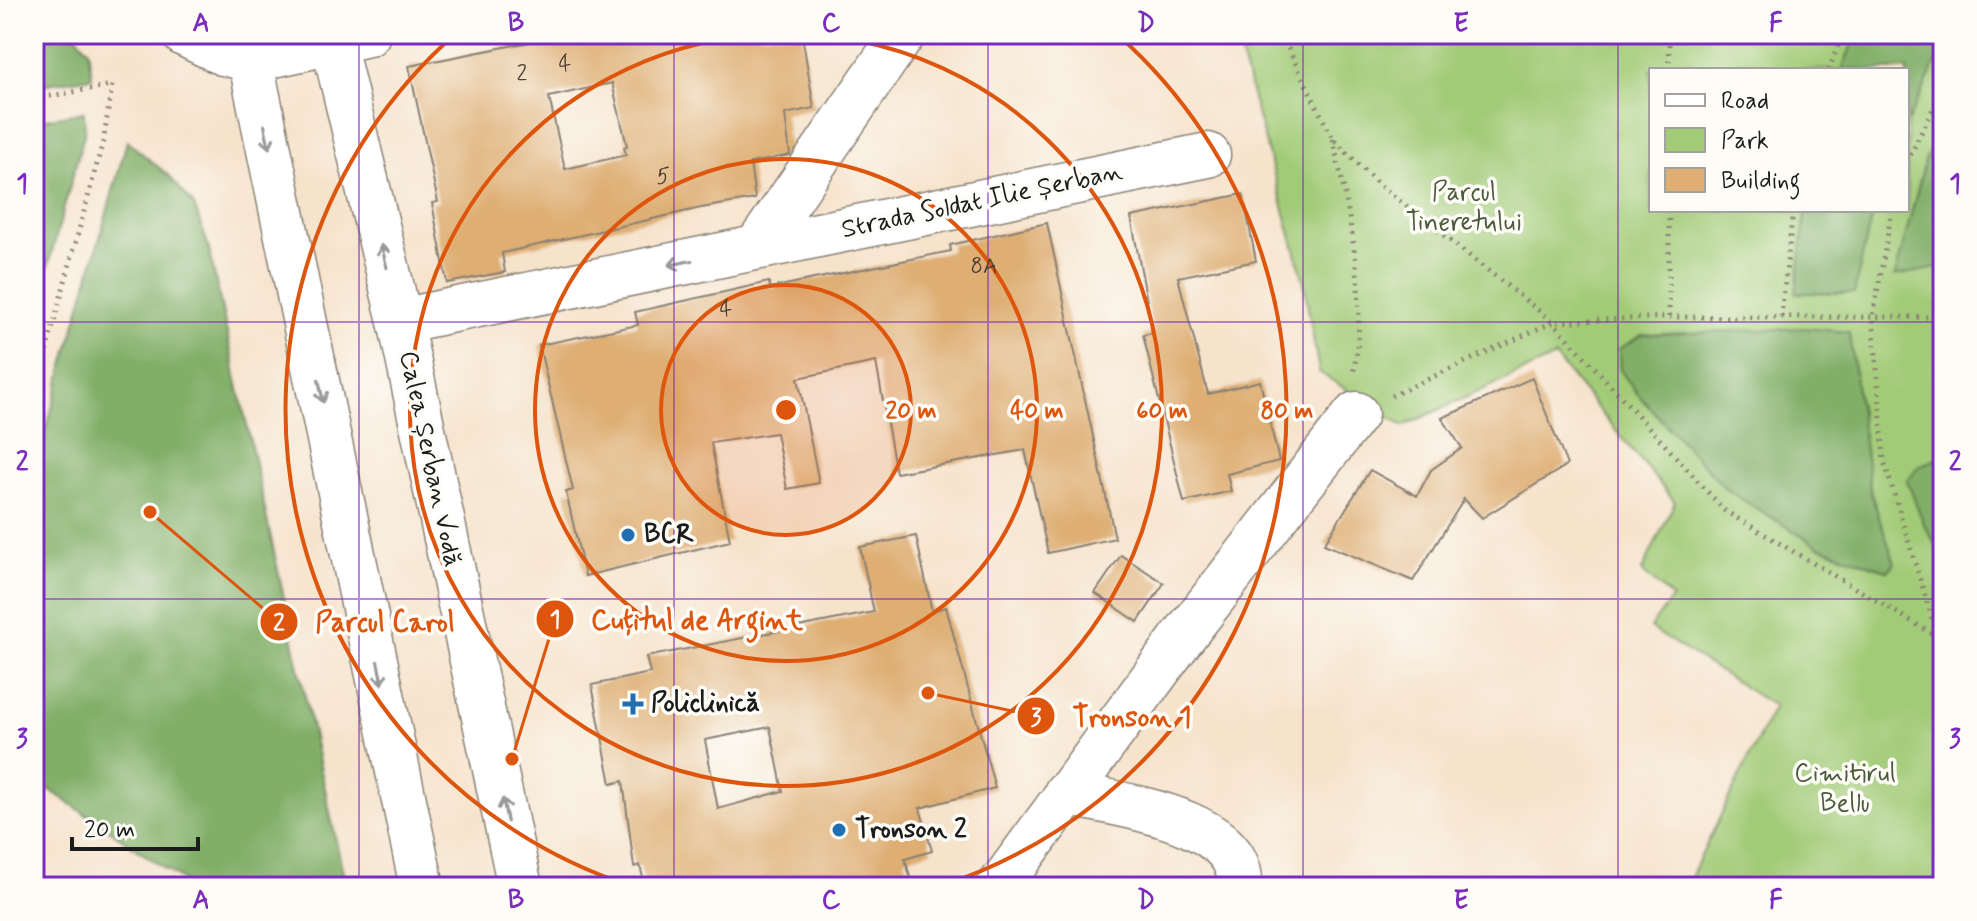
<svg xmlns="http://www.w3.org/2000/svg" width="1977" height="921" font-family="Mynerve,sans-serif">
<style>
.green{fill:#a2cb77;stroke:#5f744a;stroke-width:2;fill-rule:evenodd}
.forest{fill:#81af68;stroke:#4e6642;stroke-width:2}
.building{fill:#deae73;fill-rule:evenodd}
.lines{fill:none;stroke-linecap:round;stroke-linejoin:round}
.minor-casing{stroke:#898074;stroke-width:47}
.major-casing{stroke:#898074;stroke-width:47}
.path{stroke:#898074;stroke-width:5;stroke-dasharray:2 6;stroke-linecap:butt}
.minor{stroke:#fff;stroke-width:44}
.major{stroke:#fff;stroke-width:44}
.oneway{stroke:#999}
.grid{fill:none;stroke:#7b2cbf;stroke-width:2;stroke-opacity:0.55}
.ring{fill:none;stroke:#de560d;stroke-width:4}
.poi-dot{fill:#1f6fb2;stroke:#fdfcf7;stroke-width:3}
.labels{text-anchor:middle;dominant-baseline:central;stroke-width:7;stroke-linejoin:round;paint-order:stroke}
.number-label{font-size:22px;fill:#4c4032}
.park-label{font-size:26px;fill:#4b593c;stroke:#fdfcf7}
.street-label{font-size:26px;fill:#1c1c1c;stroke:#fdfcf7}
.poi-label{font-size:26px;font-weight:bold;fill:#1c1c1c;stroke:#fdfcf7;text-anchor:start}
.centre{fill:#de560d;stroke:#fdfcf7;stroke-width:4}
.ring-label{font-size:24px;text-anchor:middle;font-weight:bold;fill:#de560d;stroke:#fdfcf7;stroke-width:7;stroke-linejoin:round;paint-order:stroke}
.leader{fill:none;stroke:#de560d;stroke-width:3}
.callout-dot{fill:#de560d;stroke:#fdfcf7;stroke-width:3}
.mark-label{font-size:24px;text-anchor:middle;font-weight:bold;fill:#fff}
.callout-label{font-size:28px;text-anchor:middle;font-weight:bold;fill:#de560d;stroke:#fdfcf7;stroke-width:7;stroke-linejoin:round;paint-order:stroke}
.neatline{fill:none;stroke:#7b2cbf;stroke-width:3}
.grid-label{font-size:26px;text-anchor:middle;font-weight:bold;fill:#7b2cbf}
</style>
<rect width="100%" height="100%" fill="#fdfcf7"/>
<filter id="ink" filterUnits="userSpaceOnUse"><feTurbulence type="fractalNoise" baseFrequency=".0125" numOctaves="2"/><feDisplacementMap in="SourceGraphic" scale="16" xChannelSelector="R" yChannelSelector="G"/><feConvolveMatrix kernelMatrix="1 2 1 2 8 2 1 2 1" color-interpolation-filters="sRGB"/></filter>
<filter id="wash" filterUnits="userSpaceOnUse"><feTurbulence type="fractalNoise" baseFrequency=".006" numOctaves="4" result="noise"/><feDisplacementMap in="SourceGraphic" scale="32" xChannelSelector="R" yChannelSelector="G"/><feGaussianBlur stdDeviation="1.8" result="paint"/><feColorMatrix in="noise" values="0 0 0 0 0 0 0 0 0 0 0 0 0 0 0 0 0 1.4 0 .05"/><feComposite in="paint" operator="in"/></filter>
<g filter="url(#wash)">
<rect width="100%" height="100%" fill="#f6e3cc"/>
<path class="green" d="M1235,34H1943V887H1686L1774,706L1650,628L1672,598L1642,571L1675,502L1555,357L1403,426L1319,372L1303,278ZM1651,70H1907V210H1651Z"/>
<g class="forest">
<path d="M34,34H75L88,49L92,77L34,86Z"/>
<path d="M1856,34H1943V49L1907,123V70H1842Z"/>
<path d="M84,112L85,131L34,318V121Z"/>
<path d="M1943,123V267L1895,276L1926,157Z"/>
<path d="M127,141L169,176L194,205L208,245L346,887H192L34,779V472Z"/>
<path d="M1806,210H1873L1854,293H1796Z"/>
<path d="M1804,328L1849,332L1871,494L1895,563L1888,571L1820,547L1727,490L1640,397L1620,370L1619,349L1642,335Z"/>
<path d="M1943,456V558L1924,524L1907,481L1919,466Z"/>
</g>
<g id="blocks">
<g class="building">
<path d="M570,34H802L814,108L785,114L790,155L750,163L755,199L701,208L502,253L505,272L447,283L432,203L438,202L409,66ZM612,83L627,146L624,147L626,155L565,169L549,97Z"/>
<path d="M1243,194L1256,261L1178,277L1208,394L1260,381L1279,461L1227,474L1231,491L1184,502L1143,335L1153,333L1131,217Z"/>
<path d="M1047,223L1115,538L1048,553L1025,450L896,473L876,362L798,378L819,483L787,489L776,433L711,443L730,541L585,576L566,492L573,490L539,345L638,325L635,312L769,282L770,288L951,251L950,245Z"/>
<path d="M1532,378L1567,465L1482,518L1464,499L1413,581L1324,544L1370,470L1417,496L1431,470L1462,448L1442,418Z"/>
<path d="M916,536L932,611L946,607L995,788L920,808L932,851L905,859L913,887H645L640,865L634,867L623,781L611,784L592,685L650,673L646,657L874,612L860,547ZM770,727L783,791L718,809L705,740Z"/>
<path d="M1121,555L1164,583L1138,622L1095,593Z"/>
</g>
</g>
</g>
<g filter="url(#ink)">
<use href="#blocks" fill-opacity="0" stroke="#898074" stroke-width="2"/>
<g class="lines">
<defs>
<g id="minor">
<path d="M184,34L223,53L251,60L368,34"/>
<path d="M757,247L903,34"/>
<path d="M400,321L1208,155"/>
<path d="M1066,793C1117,805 1244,818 1240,887"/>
<path d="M999,887L1182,638L1356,414"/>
</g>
<g id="major">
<path d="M245,34L422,887"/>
<path d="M331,34L400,321L520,887"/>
</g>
</defs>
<use href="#minor" class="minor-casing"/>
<use href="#major" class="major-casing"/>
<g class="path">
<path d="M1281,34L1333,139L1376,182L1553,322L1669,317H1943"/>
<path d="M1669,70V34"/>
<path d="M1829,70L1842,34"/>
<path d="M34,99L112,85L104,138L34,396"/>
<path d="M1333,139C1349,213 1369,298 1353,374"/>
<path d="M1907,162L1943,88"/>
<path d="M1892,210L1873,316L1884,461L1937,635"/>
<path d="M1669,317V210"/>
<path d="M1781,317L1793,210"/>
<path d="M1391,396L1553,322L1725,511L1943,640"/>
</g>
<use href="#minor" class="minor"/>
<use href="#major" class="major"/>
</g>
<defs><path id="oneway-shaft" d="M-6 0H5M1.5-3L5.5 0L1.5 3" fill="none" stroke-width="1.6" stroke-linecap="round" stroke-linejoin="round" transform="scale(2)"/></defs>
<g class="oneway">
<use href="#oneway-shaft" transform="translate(267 137) rotate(78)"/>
<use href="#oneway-shaft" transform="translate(384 256) rotate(-104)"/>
<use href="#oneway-shaft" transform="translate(680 263) rotate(168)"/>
<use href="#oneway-shaft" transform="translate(321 391) rotate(78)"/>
<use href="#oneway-shaft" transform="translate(380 673) rotate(78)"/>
<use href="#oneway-shaft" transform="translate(505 810) rotate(-101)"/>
</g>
</g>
<path class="grid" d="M359,34V887M674,34V887M988,34V887M1303,34V887M1618,34V887M34,322H1943M34,599H1943"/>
<circle cx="786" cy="410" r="125" fill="#de560d" fill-opacity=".12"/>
<g class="ring">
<circle cx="786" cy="410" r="125"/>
<circle cx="786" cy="410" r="251"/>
<path d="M789 34A376 376 0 1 1 783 34"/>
<path d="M631 886A501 501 0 0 1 454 35M1118 35A501 501 0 0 1 941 886"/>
</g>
<g class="poi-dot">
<circle cx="628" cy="535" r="8"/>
<path d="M629 692h8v8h8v8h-8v8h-8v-8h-8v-8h8z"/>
<circle cx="839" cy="830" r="8"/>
</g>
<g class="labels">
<g class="number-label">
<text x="565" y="64">4</text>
<text x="522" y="74">2</text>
<text x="663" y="177">5</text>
<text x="984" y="267">8A</text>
<text x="726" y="309">4</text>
</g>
<g class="park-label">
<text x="1464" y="193">Parcul<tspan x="1464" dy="30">Tineretului</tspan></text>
<text x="1845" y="774">Cimitirul<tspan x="1845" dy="30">Bellu</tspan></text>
</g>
<g class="street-label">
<text transform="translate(982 201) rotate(-12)">Strada Soldat Ilie Șerban</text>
<text transform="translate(430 459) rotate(78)">Calea Șerban Vodă</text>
</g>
<g class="poi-label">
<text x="644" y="535">BCR</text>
<text x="651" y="704">Policlinică</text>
<text x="855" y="830">Tronson 2</text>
</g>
</g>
<circle cx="786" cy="410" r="12" class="centre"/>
<g class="ring-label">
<text x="911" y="418">20 m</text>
<text x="1037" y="418">40 m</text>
<text x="1162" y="418">60 m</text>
<text x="1287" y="418">80 m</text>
</g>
<path class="leader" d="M512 759L555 619M150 512L279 622M928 693L1036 716"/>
<g class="callout-dot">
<circle cx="512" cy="759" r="8"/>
<circle cx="150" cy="512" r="8"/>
<circle cx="928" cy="693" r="8"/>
<circle cx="555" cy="619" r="20"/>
<circle cx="279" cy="622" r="20"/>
<circle cx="1036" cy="716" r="20"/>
</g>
<g class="mark-label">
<text x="555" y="627">1</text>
<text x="279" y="630">2</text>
<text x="1036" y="725">3</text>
</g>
<g class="callout-label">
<text x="697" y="629">Cuțitul de Argint</text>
<text x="385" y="631">Parcul Carol</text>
<text x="1132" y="726">Tronson 1</text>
</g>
<rect width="1977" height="921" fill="none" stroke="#fdfcf7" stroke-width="88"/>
<rect x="1649" y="68" width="260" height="144" fill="#fdfcf7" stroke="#a3a29f" stroke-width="2"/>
<rect x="1665" y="94" width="40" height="12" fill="#ffffff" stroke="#a3a29f" stroke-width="2"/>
<text x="1721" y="108" font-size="24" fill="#1c1c1c">Road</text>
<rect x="1665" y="128" width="40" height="24" fill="#a2cb77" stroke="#a3a29f" stroke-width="2"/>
<text x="1721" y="148" font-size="24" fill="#1c1c1c">Park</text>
<rect x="1665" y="168" width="40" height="24" fill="#deae73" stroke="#a3a29f" stroke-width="2"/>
<text x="1721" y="188" font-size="24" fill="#1c1c1c">Building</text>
<path d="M72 837v12h126v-12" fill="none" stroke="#1c1c1c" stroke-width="4"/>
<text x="84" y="837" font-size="24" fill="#1c1c1c" stroke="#fdfcf7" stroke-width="6" paint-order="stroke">20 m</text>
<rect x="44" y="44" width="1889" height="833" class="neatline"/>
<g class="grid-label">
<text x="201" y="31">A</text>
<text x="516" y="31">B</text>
<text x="831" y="31">C</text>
<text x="1146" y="31">D</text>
<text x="1461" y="31">E</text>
<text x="1776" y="31">F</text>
<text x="22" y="192">1</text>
<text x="1955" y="192">1</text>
<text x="22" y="470">2</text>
<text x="1955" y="470">2</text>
<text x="22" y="747">3</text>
<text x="1955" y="747">3</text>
<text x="201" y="908">A</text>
<text x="516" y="908">B</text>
<text x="831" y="908">C</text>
<text x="1146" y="908">D</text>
<text x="1461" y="908">E</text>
<text x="1776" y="908">F</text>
</g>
</svg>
